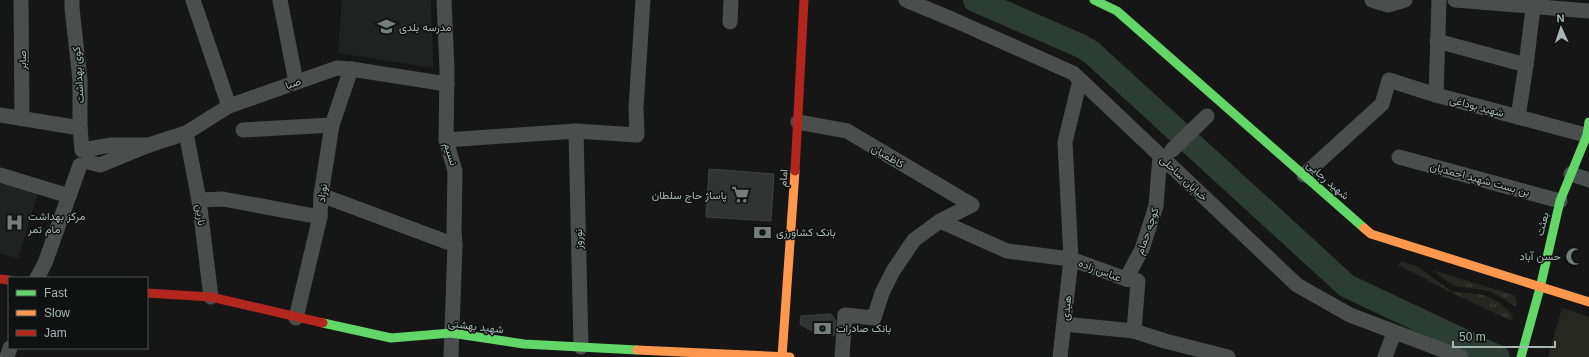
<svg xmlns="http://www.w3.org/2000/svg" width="1589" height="357" font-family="Helvetica,Vazirmatn,sans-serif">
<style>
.built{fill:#202222}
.grass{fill:url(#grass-tufts)}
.park{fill:#262720}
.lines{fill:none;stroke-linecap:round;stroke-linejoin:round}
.river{stroke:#2b3d34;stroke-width:24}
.building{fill:#323433;stroke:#3e4241}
.street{stroke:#4a4f4e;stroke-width:15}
.fast{stroke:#63d668;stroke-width:9}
.slow{stroke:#ff974d;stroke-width:9}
.jam{stroke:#b3261e;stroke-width:9}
.labels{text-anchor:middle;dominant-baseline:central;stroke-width:3;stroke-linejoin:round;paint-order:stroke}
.poi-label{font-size:11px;fill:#a6b8b3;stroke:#101212;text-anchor:start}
.street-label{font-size:11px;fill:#a6b8b3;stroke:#101212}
</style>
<defs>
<pattern id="grass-tufts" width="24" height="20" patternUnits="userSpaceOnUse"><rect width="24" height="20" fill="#262720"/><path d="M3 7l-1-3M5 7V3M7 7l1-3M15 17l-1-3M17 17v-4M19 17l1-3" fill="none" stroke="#42443e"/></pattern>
</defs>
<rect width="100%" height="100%" fill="#161616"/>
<g class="built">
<path d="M342,0H431L433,68L338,53Z"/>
<path d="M0,182L39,190L18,258L0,254Z"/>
</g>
<g class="grass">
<path d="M1401,261L1418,267L1451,291L1484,295L1499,302L1513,315L1512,321L1450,292L1399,265Z"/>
<path d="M1432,270L1511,294L1515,296L1517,304L1515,306L1490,291L1454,286Z"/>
</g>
<path class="park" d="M1562,308L1589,317V357H1548Z"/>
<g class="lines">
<path class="river" d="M975,0L1081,46L1091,52L1347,286L1498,357"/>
</g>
<g class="building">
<path d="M709,169L774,174L771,221L706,217Z"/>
<path d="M831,314L836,321L834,336L812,331L800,324L801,316Z"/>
</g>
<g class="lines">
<g class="street">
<path d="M21,0L22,119"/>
<path d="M72,0V8L80,80V128L82,150L111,145H149L100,165L88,162"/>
<path d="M193,0L229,106"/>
<path d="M280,0L296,82"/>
<path d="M444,0L447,69L446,140L455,171L454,231L455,245L451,357"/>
<path d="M906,0L954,20L1073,73L1297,285L1350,315L1461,357"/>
<path d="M1372,0L1388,5L1405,0"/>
<path d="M1455,0L1589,11"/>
<path d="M730,22L731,0"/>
<path d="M1437,41L1526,65"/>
<path d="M1080,80L1065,142L1071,259L1126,279L1138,281L1134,331L1165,341L1228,357"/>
<path d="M1436,95L1439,0"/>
<path d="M0,115L80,128"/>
<path d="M1518,117L1526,65L1534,0"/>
<path d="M798,122L847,131L972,205"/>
<path d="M243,130L332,125"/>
<path d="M576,131L581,347"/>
<path d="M186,133L199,200L211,297"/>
<path d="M446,140L576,131L637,135L636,108L643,0"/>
<path d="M149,145L186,133L229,106L337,68L351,69L447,84"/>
<path d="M1172,150L1207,116"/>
<path d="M1399,157L1560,201"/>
<path d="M1571,174L1589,180"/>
<path d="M0,175L69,196"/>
<path d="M1304,175L1382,104L1389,80L1436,95L1589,136"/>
<path d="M321,195L455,245"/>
<path d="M199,200L223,199L320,217"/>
<path d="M972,205L940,221L1007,251L1071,259L1060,357"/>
<path d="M37,278L45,263L80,165"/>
<path d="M1126,279L1142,249L1156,206L1160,156"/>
<path d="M296,318L320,217L321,195L332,125L351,69"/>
<path d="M1064,324L1134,331"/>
<path d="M7,357L10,348"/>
<path d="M842,357L845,315L874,318L882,293L893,271L914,240L940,221"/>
<path d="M1385,357L1394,333"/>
</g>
<g class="fast">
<path d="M1094,0L1117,11L1364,228"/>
<path d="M323,323L391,338L451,333L524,344L637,350"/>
<path d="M1521,357L1540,288L1560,201L1587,135L1589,122"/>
</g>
<g class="slow">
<path d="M1364,228L1371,234L1589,302"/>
<path d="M637,350L790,357"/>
<path d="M782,357L795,171"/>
</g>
<g class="jam">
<path d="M795,171L804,0"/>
<path d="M0,279L9,280"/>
<path d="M147,293L211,297L323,323"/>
</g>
</g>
<defs>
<symbol id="school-bare" viewBox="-9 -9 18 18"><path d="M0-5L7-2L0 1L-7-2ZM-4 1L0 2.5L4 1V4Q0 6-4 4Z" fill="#747f7c" stroke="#101212" stroke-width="2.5" paint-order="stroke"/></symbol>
<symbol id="supermarket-bare" viewBox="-9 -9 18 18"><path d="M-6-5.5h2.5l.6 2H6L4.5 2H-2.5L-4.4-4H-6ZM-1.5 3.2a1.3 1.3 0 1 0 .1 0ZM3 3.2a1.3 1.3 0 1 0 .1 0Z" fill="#747f7c" stroke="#101212" stroke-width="2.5" paint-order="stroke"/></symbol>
<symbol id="hospital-bare" viewBox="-9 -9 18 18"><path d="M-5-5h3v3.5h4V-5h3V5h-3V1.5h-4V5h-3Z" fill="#747f7c" stroke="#101212" stroke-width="2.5" paint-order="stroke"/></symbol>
<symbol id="bank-bare" viewBox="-9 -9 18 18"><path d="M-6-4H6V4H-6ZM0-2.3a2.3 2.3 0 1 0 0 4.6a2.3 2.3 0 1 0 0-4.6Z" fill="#747f7c" stroke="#101212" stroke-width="2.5" paint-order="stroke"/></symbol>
<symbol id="mosque-bare" viewBox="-9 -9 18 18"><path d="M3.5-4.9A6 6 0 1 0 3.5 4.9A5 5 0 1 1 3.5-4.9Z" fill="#747f7c" stroke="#101212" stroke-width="2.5" paint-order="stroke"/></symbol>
</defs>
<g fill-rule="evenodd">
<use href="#school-bare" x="374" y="14" width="25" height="25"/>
<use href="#supermarket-bare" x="728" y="182" width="25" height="25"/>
<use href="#hospital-bare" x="2" y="210" width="25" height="25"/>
<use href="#bank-bare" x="750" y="220" width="25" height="25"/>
<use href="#mosque-bare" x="1562" y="244" width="25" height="25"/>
<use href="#bank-bare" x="810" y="316" width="25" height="25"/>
</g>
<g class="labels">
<g class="poi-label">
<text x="399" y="27">مدرسه بلدی</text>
<text x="727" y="195" text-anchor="end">پاساژ حاج سلطان</text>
<text x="28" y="216">مرکز بهداشت<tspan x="28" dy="13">مام تمر</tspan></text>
<text x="776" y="232">بانک کشاورزی</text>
<text x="1561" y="256" text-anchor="end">حسن آباد</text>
<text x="836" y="328">بانک صادرات</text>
</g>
<g class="street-label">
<text transform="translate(22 60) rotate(-90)">صابر</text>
<text transform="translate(78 75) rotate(-94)">کوی بهداشت</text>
<text transform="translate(293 83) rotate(-20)">صبا</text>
<text transform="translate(1477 106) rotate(15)">شهید بوداغی</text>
<text transform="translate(451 154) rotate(73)">نسیم</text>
<text transform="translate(888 156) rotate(30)">کاظمیان</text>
<text transform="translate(783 178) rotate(-86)">امام</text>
<text transform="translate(1184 178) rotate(43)">خیابان ساحلی</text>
<text transform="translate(1480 179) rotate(15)">بن بست شهید احمدیان</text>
<text transform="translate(1328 180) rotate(41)">شهید رجایی</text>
<text transform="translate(322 193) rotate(-84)">نوزاد</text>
<text transform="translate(201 215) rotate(83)">نارین</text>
<text transform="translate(1542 224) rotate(-76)">بعثت</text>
<text transform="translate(1147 231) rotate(-71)">کوچه حمام</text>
<text transform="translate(578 239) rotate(-91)">نوروز</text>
<text transform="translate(1100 270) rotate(21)">عباس زاده</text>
<text transform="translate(1066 308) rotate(-83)">هیدی</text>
<text transform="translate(476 326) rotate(7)">شهید بهشتی</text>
</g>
</g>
<rect x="8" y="277" width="140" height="72" fill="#101212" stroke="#4c5452"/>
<rect x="16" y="290" width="20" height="6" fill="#63d668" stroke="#4c5452"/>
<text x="44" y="297" font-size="12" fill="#a6b8b3">Fast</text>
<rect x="16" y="310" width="20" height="6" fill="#ff974d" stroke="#4c5452"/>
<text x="44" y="317" font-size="12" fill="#a6b8b3">Slow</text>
<rect x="16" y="330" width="20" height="6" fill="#b3261e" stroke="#4c5452"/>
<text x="44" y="337" font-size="12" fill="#a6b8b3">Jam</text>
<g transform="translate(1561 28) rotate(357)" stroke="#101212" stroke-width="3" paint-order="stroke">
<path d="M0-3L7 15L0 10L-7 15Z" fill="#a6b8b3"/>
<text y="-6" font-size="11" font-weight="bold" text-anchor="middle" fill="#a6b8b3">N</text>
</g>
<path d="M1453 341v6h102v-6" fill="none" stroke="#a6b8b3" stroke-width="2"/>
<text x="1459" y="341" font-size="12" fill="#a6b8b3" stroke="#101212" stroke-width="3" paint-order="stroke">50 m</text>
</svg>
